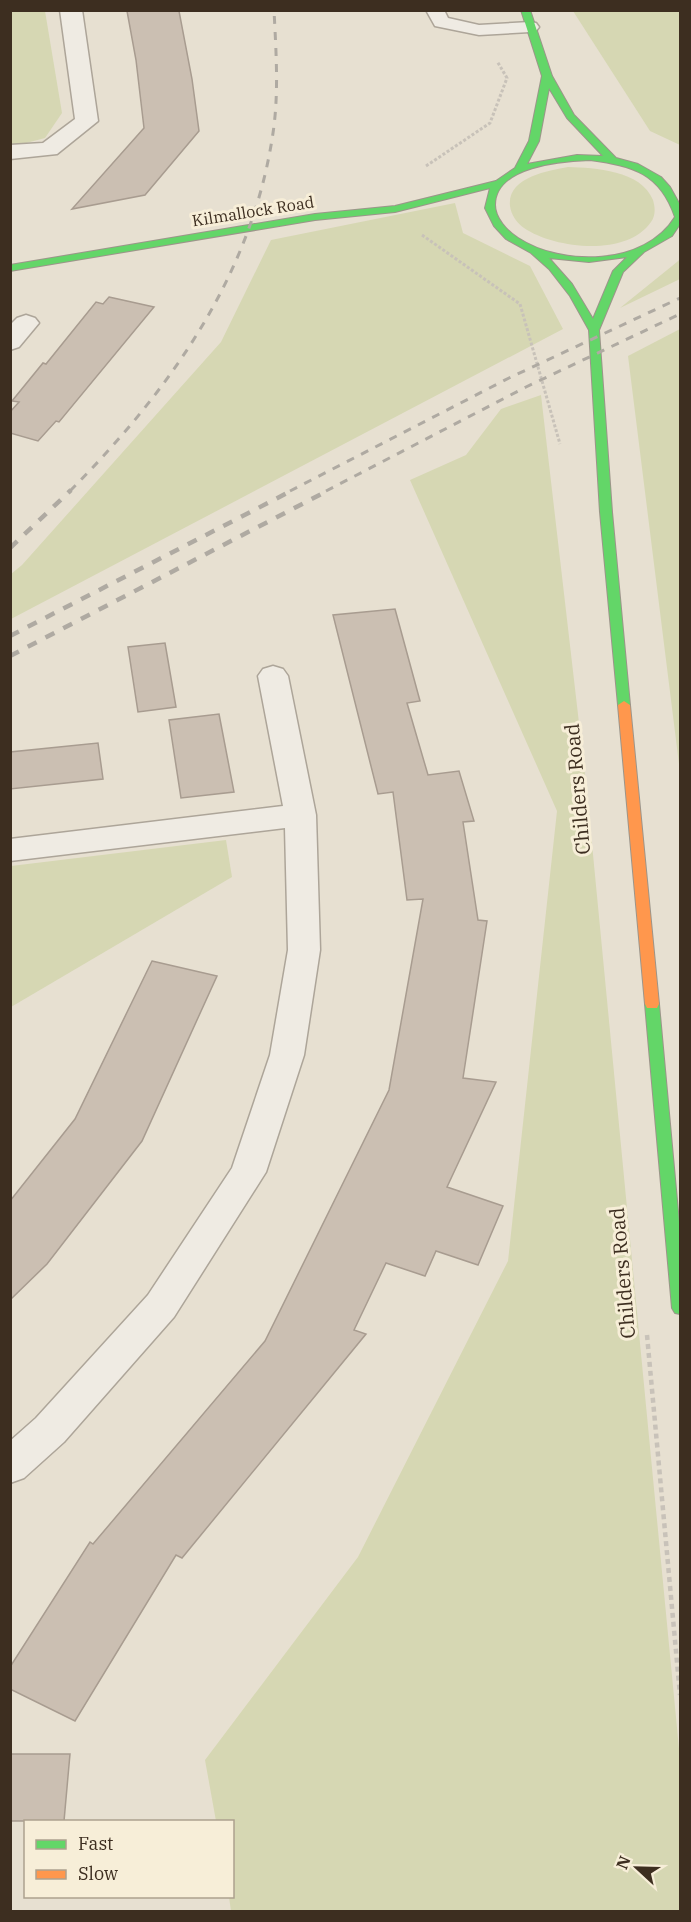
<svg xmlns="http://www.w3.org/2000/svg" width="691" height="1922" font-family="'IBM Plex Serif',serif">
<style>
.green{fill:#d6d7b3}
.building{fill:#cbbfb2;stroke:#a89c90;stroke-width:1.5}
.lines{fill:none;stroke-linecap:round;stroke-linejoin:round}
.lane-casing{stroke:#ada599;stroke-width:3}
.street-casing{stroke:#ada599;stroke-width:3}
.fast-casing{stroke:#9c958a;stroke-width:2}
.slow-casing{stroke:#9c958a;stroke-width:2}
.path-far1{stroke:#c8c2b9;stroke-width:3;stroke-dasharray:3 2;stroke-linecap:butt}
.path{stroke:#c8c2b9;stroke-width:4.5;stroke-dasharray:5 4;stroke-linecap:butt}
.lane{fill:#efebe3;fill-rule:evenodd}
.street{fill:#efebe3;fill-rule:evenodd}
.fast{fill:#63d668;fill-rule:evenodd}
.slow{fill:#ff974d;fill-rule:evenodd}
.rail-far1{stroke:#afaaa2;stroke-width:3;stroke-dasharray:8 8;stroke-linecap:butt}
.rail{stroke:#afaaa2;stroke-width:4.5;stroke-dasharray:10 10;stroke-linecap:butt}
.labels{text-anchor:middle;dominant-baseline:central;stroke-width:6;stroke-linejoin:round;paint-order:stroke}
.far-street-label{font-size:16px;fill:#3d2e20;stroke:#f7eed8}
.street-label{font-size:20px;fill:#3d2e20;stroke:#f7eed8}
</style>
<rect width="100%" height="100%" fill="#e7e0d1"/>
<g class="green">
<path d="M11,11H45L62,113L45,138L11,147Z"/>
<path d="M573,11H680V145L650,131Z"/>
<path d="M568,167C595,168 641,170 653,200C655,207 656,215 651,222C627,257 555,249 524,228C517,223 511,215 510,206C507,177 548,171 568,167Z"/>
<path d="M455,203L463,233L530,266L563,329L11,619V574L22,565L221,342L271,240Z"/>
<path d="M680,259V279L620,308L677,262Z"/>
<path d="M680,329V772L628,356Z"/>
<path d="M541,395L587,792L680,1759V1911H231L229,1897L232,1896V1822L216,1821L205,1760L358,1557L508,1261L557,811L410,480L466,455L501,409Z"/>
<path d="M226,840L232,877L11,1007V866Z"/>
</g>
<g class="building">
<path d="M127,11H179L192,79L199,131L145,195L72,209L144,128L136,60Z"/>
<path d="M109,297L154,307L59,422L56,421L38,441L10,433V412L19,402L12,401L43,363L46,364L96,302L103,304Z"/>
<path d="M395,609L420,701L407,703L428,775L459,771L474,821L463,822L478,920L487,921L463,1078L496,1082L447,1187L503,1206L478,1265L436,1251L425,1276L386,1263L354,1330L366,1334L182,1558L176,1555L75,1721L10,1689V1667L90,1542L93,1544L265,1341L389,1090L423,899L407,900L393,792L378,794L333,615Z"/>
<path d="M165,643L176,707L138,712L128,647Z"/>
<path d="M219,714L234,792L181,798L169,720Z"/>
<path d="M98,743L103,779L10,789V752Z"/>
<path d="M152,961L217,976L142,1141L47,1264L10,1300V1201L75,1119Z"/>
<path d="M10,1754H70L64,1821H10Z"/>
</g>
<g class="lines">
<defs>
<path id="lane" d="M426,10H444L448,18L479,25L530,22L536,23L539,27L536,31L530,32L479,35L435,26Z"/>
<g id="street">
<path d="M60,10H82L98,121L57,154L10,159V145L43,143L75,119Z"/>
<path d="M26,315L35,318L39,323L19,347L10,350V325L17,318Z"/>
<path d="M273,666L283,669L288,676L316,815L320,950L304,1055L266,1172L174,1317L64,1442L24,1478L10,1483V1441L36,1418L148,1295L232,1168L270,1055L288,950L285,828L10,861V839L283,806L258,676L263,669Z"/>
</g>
<g id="fast">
<path d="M521,10H530L552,76L574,115L616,158L638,164L661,177L670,187L680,205V224L672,236L644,252L623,272L599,330L612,512L630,705L624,709L618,705L600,512L589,330L570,296L549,269L531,253L506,239L494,226L485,208L490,188L395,212L315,220L10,271V265L315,214L395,206L496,181L515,168L529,141L542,76ZM549,88L567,118L603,156L577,155L527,164L539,141ZM590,160C633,166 660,173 675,217C645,266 562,267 518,238C507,231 495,218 495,205C495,166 562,161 590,160ZM627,257L613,271L593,319L572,284L549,258L589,262Z"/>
<path d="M652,999L657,1000L659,1004L680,1233V1314L675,1313L672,1308L645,1004L647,1000Z"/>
</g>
<path id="slow" d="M624,701L630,705L659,1004L657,1008H647L645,1004L618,705Z"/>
</defs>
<use href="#lane" class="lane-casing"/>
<use href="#street" class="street-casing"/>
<use href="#fast" class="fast-casing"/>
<use href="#slow" class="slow-casing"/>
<g class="path-far1">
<path d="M426,166L490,123L507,78L497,61"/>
<path d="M422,235L520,304L560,444"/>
</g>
<path class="path" d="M647,1335L680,1695"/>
<use href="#lane" class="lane"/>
<use href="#street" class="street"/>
<use href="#fast" class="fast"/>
<use href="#slow" class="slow"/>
<g class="rail-far1">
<path d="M70,491C169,391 252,276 273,133C279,93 276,51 274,10"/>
<path d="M290,491L509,378L680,298"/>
<path d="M326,491L526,387L680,314"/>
</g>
<g class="rail">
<path d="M10,548L71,490"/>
<path d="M10,636L293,490"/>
<path d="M10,656L329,490"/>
</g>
</g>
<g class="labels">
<g class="far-street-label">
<text transform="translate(253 211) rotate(-9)">Kilmallock Road</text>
</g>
<g class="street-label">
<text transform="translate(577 789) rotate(-95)">Childers Road</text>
<text transform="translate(622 1273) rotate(-95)">Childers Road</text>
</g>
</g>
<rect width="691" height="1922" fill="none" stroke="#3d2e20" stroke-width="24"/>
<rect x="24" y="1820" width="210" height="78" fill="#f7eed8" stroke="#ada18e" stroke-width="1.5"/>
<rect x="36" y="1840" width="30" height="9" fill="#63d668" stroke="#ada18e" stroke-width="1.5"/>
<text x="78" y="1850" font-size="18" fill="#3d2e20">Fast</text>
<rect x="36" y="1870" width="30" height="9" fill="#ff974d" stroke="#ada18e" stroke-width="1.5"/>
<text x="78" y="1880" font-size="18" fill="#3d2e20">Slow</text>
<g transform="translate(637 1868) rotate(292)" stroke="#f7eed8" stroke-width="4.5" paint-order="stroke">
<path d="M0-4.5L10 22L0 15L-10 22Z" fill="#3d2e20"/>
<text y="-9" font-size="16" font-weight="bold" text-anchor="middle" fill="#3d2e20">N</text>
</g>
</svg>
